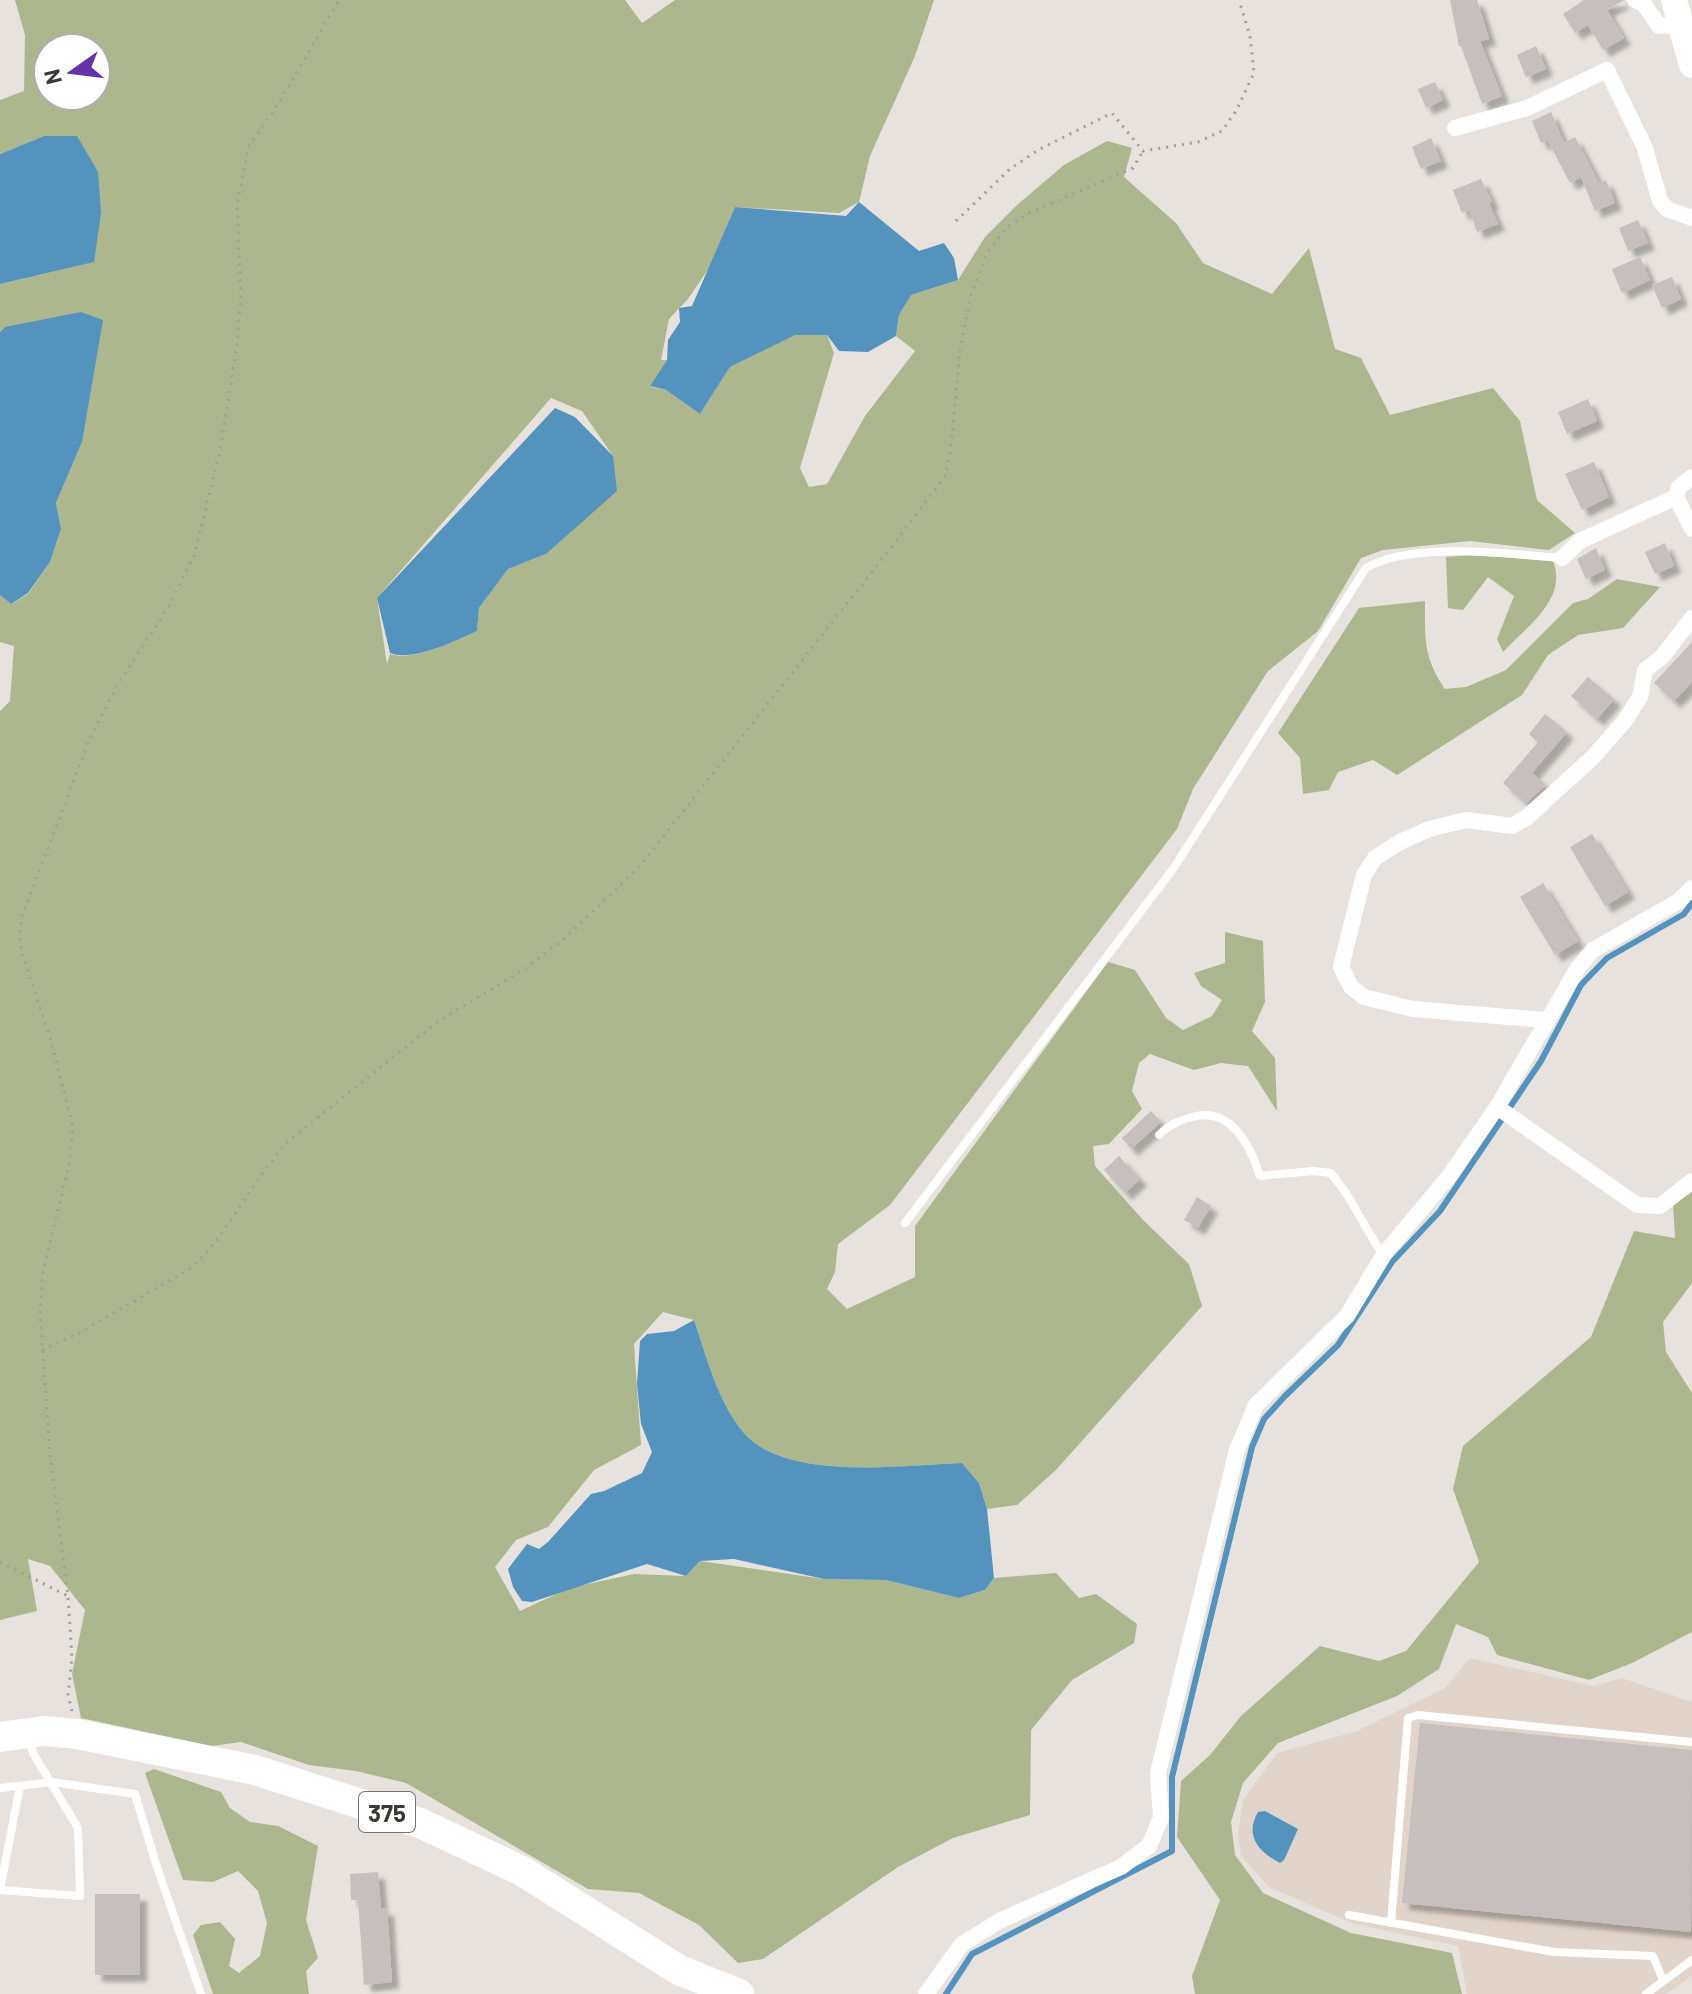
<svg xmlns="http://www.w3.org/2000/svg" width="1692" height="1994" font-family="Barlow,sans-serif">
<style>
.built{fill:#e1d5cb}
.green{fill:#acb78e;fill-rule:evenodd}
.water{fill:#5493be}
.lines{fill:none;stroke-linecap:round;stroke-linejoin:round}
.stream{stroke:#5493be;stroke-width:6}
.building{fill:#c6bfbd;filter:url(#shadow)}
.path{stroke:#a19d9a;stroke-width:3;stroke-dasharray:2 6;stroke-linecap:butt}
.lane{stroke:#fff;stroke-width:8}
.street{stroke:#fff;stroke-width:16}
.primary{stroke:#fff;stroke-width:26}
.highway{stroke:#fff;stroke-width:30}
.labels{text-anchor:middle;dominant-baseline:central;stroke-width:7;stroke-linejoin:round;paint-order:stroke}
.shield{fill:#fff;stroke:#767473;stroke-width:2}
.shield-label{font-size:24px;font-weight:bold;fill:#3b3937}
</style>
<defs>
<filter id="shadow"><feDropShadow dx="7" dy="7" stdDeviation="2" flood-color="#0004"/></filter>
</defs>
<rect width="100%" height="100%" fill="#e7e2dd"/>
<path class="built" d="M1470,1658L1593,1686L1622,1678L1692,1702V1976L1666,1994H1467L1458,1946L1354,1924L1269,1887L1241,1856L1238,1835L1243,1800L1277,1753L1357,1731L1445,1688Z"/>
<g class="green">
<path d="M15,0H625L642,23L675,0H934L915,56L870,156L859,202L839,213L735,207L709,268L688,299L669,319L661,360H667L651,387L666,390L700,414L730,367L793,335H827L834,353L800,468L809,487L827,484L865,416L915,351L896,336L899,315L911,295L958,280L985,237L1017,205L1064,165L1107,141L1132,148L1124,177L1176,223L1203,263L1272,294L1309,248L1335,349L1361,358L1390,415L1493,388L1520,421L1537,500L1575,533L1549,550L1470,541L1383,550L1361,558L1318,631L1268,671L1193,789L1177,829L890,1205L838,1244L835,1272L827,1289L847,1309L915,1277V1226L1108,962L1135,970L1166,1018L1183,1030L1212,1016L1222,1000L1201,986L1194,973L1225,963V932L1263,941L1265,1002L1252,1031L1275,1058L1277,1111L1248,1066L1221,1063L1194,1070L1150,1054L1139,1063L1132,1091L1142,1109L1109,1144L1093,1146L1095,1166L1144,1221L1189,1264L1202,1306L1056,1470L1017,1505L987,1509L979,1483L962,1463C903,1465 785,1482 743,1432C717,1400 707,1358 694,1320L663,1312L634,1344L641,1445L594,1470L548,1527L516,1540L495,1567L520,1611L569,1588L634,1574L686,1576L700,1561L824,1579L886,1580L959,1598L985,1590L994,1578L1056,1573L1079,1598L1096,1594L1137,1624L1134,1643L1072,1680L1031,1730L1030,1815L953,1838L898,1867L763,1959L738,1963L699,1925L639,1893L588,1889L406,1783L356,1771L309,1765L241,1742L211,1746L81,1718L72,1674L85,1610L50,1566L28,1559L37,1611L0,1620V711L10,701L14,646L0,642V595L11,604L28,594L50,562L61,529L56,503L82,442L6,327L0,332V284L93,262L44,136L0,154V100L24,91L25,35ZM48,48H96V96H48ZM551,398L582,411L613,456L546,554L508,569L479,608L477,631C454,641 413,662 390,654L387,664L377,598Z"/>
<path d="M1470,555L1553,561C1568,599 1527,626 1503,652L1497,639L1514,596L1488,577L1463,610L1448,608L1446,557Z"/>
<path d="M1617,579L1660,587L1623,628L1578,635L1548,655L1522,695L1397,775L1373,760L1338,772L1329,790L1303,794L1300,758L1278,733L1359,608L1425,601C1425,638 1423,657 1445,689L1466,687L1506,670L1573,603L1588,599Z"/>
<path d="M1692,1192V1283L1663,1322L1666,1352L1692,1393V1632L1632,1663L1589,1680L1497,1655L1488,1637L1456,1624L1439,1669L1397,1696L1278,1743L1243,1783L1231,1822L1235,1855L1263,1893L1351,1933L1452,1953L1462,1994H1195L1192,1976L1220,1900L1177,1837L1181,1781L1210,1755L1241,1716L1320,1646L1379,1661L1406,1651L1479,1562L1453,1489L1463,1446L1591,1337L1634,1231L1675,1238L1673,1204Z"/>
<path d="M154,1769L221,1792L230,1808L250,1822L278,1826L318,1846L306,1920L318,1958L306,1971L309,1994H213L193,1935L201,1925L220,1922L235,1939L229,1966L239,1973L260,1956L267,1923L258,1891L238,1871L213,1882L183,1880L145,1773Z"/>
</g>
<g class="water">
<path d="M44,136H77L98,172L101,213L94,262L0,284V154Z"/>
<path d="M859,202L919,251L944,243L954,258L958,280L911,295L899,315L896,336L868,352L839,351L827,335H795L730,367L700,414L666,390L650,386L667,360L668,340L680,322L679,308L692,306L735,207L846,216Z"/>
<path d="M81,312L103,320L82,442L56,503L61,529L50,562L28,593L11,604L0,595V332L5,327Z"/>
<path d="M555,408L575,417L613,456L617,491L546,554L508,569L479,608L477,631C455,641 413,662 390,653L377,598Z"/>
<path d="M694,1320C707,1358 717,1400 743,1432C785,1482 903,1465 962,1463L979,1483L987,1509L994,1578L985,1590L959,1598L886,1580L824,1579L734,1559L700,1561L686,1576L647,1564L532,1602L522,1601L513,1587L508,1569L527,1544L539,1549L548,1542L591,1494L604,1491L642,1473L652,1452L641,1424L637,1384L640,1341L647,1334L674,1331Z"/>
<path d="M1265,1811L1298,1829L1284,1860L1280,1863C1259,1852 1244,1836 1258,1812Z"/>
</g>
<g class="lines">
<path class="stream" d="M946,1994L972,1954L1172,1851V1777L1252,1447L1264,1419L1285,1396L1338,1345L1392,1262L1440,1211L1541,1061L1581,985L1607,958L1684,914L1692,903"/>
</g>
<g class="building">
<path d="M1450,0H1477L1489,39L1480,41L1502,96L1482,104L1461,46H1459Z"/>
<path d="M1584,0H1624L1607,10L1624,38L1603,50L1588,25L1575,33L1563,14Z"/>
<path d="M1536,46L1546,69L1526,77L1517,55Z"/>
<path d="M1435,82L1443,100L1426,108L1418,89Z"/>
<path d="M1551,112L1564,143L1575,137L1599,183L1606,180L1615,203L1595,211L1581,177L1570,183L1548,141L1541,143L1532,121Z"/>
<path d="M1431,138L1441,161L1421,169L1412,147Z"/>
<path d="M1481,179L1492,202L1489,203L1498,224L1477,232L1469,210L1462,213L1453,190Z"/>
<path d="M1638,220L1648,243L1628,251L1619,228Z"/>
<path d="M1640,257L1650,280L1622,293L1612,269Z"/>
<path d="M1672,277L1681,299L1662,308L1652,285Z"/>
<path d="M1588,399L1597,421L1567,434L1558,412Z"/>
<path d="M1594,462L1609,497L1582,510L1565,474Z"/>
<path d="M1665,543L1674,566L1655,574L1645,552Z"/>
<path d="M1596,548L1605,570L1586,579L1577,559Z"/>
<path d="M1692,642V682L1674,701L1654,683Z"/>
<path d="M1588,677L1614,699L1597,719L1571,696Z"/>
<path d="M1545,714L1567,732L1532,773L1546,785L1526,803L1503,783L1538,742L1529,734Z"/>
<path d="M1592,834L1628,892L1605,906L1570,847Z"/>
<path d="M1543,883L1578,941L1555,955L1520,897Z"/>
<path d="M1151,1111L1161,1122L1131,1149L1122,1138Z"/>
<path d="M1119,1156L1140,1179L1125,1193L1104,1170Z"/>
<path d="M1197,1197L1211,1206L1198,1228L1184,1220Z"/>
<path d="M1420,1723L1692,1750L1691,1932L1402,1903Z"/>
<path d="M378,1872L381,1909L387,1908L392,1982L364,1985L358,1900H351L350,1874Z"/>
<rect x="95" y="1894" width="45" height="81"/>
</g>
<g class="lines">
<g class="path">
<path d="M956,221L1011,168L1040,149L1112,113L1143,151L1198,142L1222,131L1236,111L1254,73L1250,36L1239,0"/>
<path d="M42,1350L79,1333L193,1267L218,1239L257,1181L286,1143L437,1022L525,969L566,937L640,866L890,549L945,476L951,448L960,350L971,295L988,252L1006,228L1029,213L1133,168L1143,151"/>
<path d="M0,1562L68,1596"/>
<path d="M72,1711L68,1695L72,1658L68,1596L50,1454L40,1311L43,1271L69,1164L73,1127L50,1037L22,954L20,936L22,916L90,738L119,682L169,606L194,556L220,451L237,345L241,294L237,205L249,146L278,104L339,0"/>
</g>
<g class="lane">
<path d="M1159,1135C1170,1124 1178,1121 1192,1117C1231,1106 1250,1145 1260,1176L1313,1171L1331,1173L1346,1193L1377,1246L1385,1253"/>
<path d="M905,1223L1173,869L1366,568C1411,541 1509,554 1562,558"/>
<path d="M0,1788L52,1782L135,1794L156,1864L201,1994"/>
<path d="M0,1890L80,1896L78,1828L33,1753L30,1739"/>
<path d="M0,1890L20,1786"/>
<path d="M1349,1915L1554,1952L1653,1956L1663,1980"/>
<path d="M1391,1923L1408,1718L1418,1715L1692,1742"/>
<path d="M1646,1994L1692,1960"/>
</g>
<g class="street">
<path d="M1635,0L1643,3L1659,26L1681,25"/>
<path d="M1455,128L1527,108L1607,70L1645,148L1660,201L1667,209L1692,218"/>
<path d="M1676,497L1692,529"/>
<path d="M1562,558L1580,541L1676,497L1679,487L1692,477"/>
<path d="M1545,1020L1413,1009L1364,997L1351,987L1341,967L1364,875L1375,858L1400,842L1429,829L1466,820L1512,826L1526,818L1592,758L1624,722L1640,697L1645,670L1662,657L1692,618"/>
<path d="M1497,1107L1637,1205L1660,1206L1692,1181"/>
<path d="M926,1994L962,1944L1001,1920L1121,1867L1149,1846L1161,1818L1158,1773L1237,1450L1256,1405L1347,1316L1385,1253L1450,1175L1497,1107L1578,968L1593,950L1679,901L1692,888"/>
</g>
<path class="primary" d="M1674,0L1692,65"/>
<path class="highway" d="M0,1737L44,1731L77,1734L255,1770L420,1823L522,1871L679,1970L739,1994"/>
</g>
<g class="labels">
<rect class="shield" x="359" y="1792" width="56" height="40" rx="6"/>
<g class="shield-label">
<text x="387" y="1812">375</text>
</g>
</g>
<g transform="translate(72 72) rotate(256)"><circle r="38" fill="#ffffff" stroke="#b1b0af" stroke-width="2"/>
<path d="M0-6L14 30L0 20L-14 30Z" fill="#6632a9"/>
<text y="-12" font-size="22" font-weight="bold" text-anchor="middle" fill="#3b3937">N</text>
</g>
</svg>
